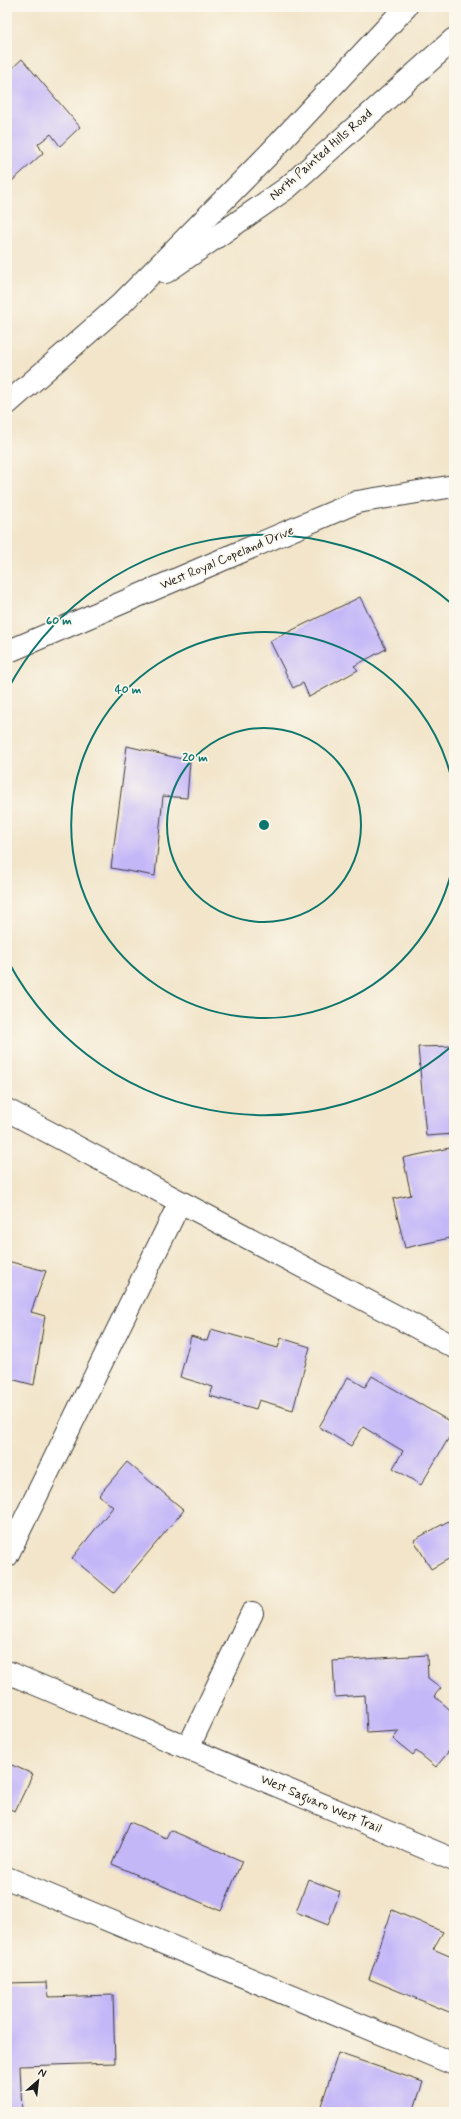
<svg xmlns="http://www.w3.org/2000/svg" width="461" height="2119" font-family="Mynerve,sans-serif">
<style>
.building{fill:#c4b7f8}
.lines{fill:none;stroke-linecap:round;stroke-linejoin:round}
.minor-casing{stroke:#3c3a36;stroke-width:24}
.minor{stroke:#fff;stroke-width:22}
.ring{fill:none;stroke:#0f766e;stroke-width:2}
.labels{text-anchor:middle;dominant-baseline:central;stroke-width:3.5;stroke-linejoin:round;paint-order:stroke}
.street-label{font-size:13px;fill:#1c1c1c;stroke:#fbf7ec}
.centre{fill:#0f766e;stroke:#fbf7ec;stroke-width:2}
.ring-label{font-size:12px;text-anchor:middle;font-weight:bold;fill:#0f766e;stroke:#fbf7ec;stroke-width:3.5;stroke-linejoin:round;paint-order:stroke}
</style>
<rect width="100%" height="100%" fill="#fbf7ec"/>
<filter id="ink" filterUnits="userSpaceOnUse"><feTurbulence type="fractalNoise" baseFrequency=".025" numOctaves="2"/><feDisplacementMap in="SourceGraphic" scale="8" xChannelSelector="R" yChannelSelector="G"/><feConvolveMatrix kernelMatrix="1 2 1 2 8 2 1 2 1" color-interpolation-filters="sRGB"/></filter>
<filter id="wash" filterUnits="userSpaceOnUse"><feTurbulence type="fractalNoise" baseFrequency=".012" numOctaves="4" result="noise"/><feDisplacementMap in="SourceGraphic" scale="16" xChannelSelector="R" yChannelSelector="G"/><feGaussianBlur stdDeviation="0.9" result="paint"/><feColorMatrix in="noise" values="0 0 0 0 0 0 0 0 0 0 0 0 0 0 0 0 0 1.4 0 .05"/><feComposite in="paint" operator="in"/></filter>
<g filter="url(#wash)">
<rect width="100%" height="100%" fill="#f2e5ca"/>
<g id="blocks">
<g class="building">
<path d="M22,59L80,127L60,146L51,134L38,144L43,153L11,182L7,177V73Z"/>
<path d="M360,597L386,649L354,666L358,670L309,697L303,683L293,688L270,641Z"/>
<path d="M127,746L190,761L187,798L163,796L155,876L111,868Z"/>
<path d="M454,1046V1134L426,1136L418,1047Z"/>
<path d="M454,1147V1237L405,1248L393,1199L411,1195L403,1158Z"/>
<path d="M7,1261L46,1271L31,1312L45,1316L34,1385L7,1378Z"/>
<path d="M211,1329L278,1348L281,1338L310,1347L293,1410L259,1400L256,1409L210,1396L213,1387L180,1377L191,1336L207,1341Z"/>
<path d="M372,1376L454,1424V1429L421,1485L393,1468L403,1451L363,1427L351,1446L319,1427L348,1377L365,1387Z"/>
<path d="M127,1462L184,1510L114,1593L72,1558L113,1507L99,1495Z"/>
<path d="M454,1518V1556L431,1569L414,1540Z"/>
<path d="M427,1655L428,1678L441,1688L434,1696L454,1713V1756L449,1751L436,1767L416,1751L413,1755L393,1739L399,1731L367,1733L365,1695L335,1697L333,1661Z"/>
<path d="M7,1763L33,1774L15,1811L7,1808Z"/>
<path d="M130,1822L166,1838L170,1830L242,1861L221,1911L112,1864Z"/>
<path d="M308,1879L340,1892L328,1925L296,1912Z"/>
<path d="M392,1910L443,1932L433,1949L454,1958V2014L369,1979Z"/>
<path d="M47,1982L48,1997L113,1995L115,2063L20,2066L22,2112H7V1983Z"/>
<path d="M338,2053L423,2082L413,2112H319Z"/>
</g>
</g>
</g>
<g filter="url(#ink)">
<use href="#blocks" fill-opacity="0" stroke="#3c3a36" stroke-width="1"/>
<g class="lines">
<defs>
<g id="minor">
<path d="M166,272L287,188L454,39"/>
<path d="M7,404L121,304L269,154L406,7"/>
<path d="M7,652L357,502L454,486"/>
<path d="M7,1110L454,1347"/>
<path d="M7,1556L180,1202"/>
<path d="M7,1672L454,1860"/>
<path d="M188,1748L252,1613"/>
<path d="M7,1878L454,2064"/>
</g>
</defs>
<use href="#minor" class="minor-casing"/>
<use href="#minor" class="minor"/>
</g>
</g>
<g class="ring">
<circle cx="264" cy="825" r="97"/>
<path d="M454 860A193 193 0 1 1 454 790"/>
<path d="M452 1046A290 290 0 0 1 8 961M8 689A290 290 0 0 1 452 604"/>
</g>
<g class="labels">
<g class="street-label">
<text transform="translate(321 155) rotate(-41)">North Painted Hills Road</text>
<text transform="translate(227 558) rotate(-23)">West Royal Copeland Drive</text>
<text transform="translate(321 1804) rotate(23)">West Saguaro West Trail</text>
</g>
</g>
<circle cx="264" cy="825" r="6" class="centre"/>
<g class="ring-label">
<text x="59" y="624">60 m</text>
<text x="128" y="693">40 m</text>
<text x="195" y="761">20 m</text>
</g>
<rect width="461" height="2119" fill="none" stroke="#fbf7ec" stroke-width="24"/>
<g transform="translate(38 2081) rotate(28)" stroke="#fbf7ec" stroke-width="3" paint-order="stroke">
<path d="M0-3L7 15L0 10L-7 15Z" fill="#1c1c1c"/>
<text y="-6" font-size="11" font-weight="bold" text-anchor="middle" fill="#1c1c1c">N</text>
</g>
</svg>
